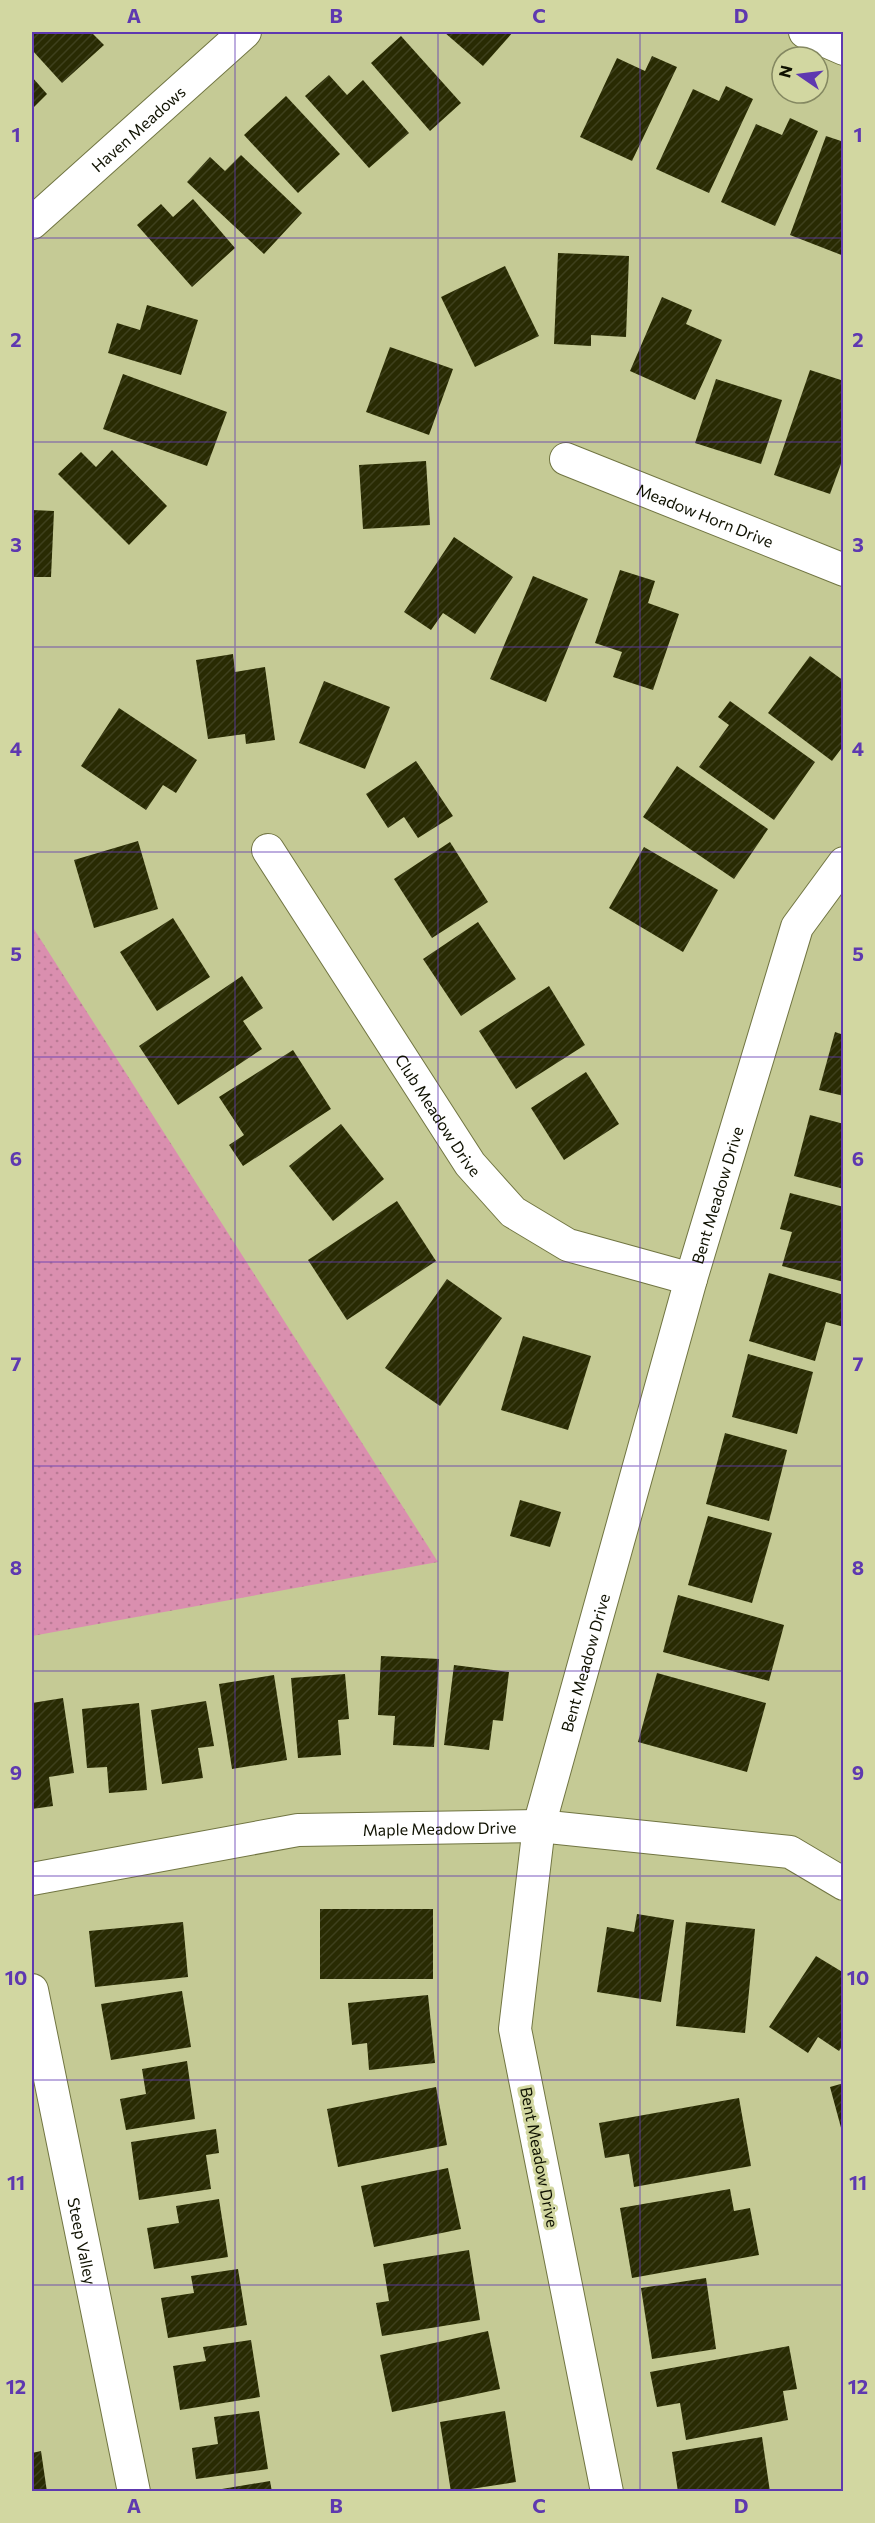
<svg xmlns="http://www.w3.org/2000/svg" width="875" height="2523" font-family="Commissioner,sans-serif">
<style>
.grass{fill:url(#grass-dots)}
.building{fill:url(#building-hatch)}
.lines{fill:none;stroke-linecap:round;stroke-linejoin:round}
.street-casing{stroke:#717542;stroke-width:34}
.street{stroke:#fff;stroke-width:32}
.grid{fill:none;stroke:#5e38b0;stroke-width:1.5;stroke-opacity:0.55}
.labels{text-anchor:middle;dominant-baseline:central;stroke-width:6;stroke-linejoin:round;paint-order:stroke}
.street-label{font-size:16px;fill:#0f1101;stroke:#d2d7a1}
.neatline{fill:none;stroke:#5e38b0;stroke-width:2}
.grid-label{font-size:20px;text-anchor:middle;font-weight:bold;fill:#5e38b0}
</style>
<defs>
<pattern id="grass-dots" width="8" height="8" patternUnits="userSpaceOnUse" patternTransform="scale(1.5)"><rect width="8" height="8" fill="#da8faf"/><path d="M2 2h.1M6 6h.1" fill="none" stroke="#ba7a95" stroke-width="1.8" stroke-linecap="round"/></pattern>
<pattern id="building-hatch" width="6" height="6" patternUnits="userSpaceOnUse" patternTransform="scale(1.5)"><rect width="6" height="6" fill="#292b03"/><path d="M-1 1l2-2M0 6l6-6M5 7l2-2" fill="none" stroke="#3e401d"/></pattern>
</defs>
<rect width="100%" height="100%" fill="#c5ca95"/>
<path class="grass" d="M32,926L438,1562L32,1636Z"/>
<g class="building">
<path d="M32,32H91L104,45L62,83L32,50Z"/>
<path d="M444,32H513L483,66Z"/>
<path d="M401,36L461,103L430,131L371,63Z"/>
<path d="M652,56L677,67L632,161L580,137L617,58L645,71Z"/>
<path d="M329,75L347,95L363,80L409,133L369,168L305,96Z"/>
<path d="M32,77L47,94L32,109Z"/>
<path d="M726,86L753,99L709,193L656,169L693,89L719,101Z"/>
<path d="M286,96L340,154L298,193L244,135Z"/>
<path d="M790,118L818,131L775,226L721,202L756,124L782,135Z"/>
<path d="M826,136L844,142V256L790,235Z"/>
<path d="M241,155L302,213L264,254L187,182L210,157L225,171Z"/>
<path d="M193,199L235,248L192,287L137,225L161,204L173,217Z"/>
<path d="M558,253L629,256L626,337L591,335V346L554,344Z"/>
<path d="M505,266L539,336L475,367L441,297Z"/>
<path d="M662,297L692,310L686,324L722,340L695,400L630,371Z"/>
<path d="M147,305L198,320L181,375L108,353L117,323L140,330Z"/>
<path d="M390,347L453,369L429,435L366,412Z"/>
<path d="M810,370L844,381V456L830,494L774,475Z"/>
<path d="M123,374L227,412L207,466L103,429Z"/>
<path d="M716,379L782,400L761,464L695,443Z"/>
<path d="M112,450L167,506L129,545L58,474L81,452L96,467Z"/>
<path d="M426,461L430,525L363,529L359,465Z"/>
<path d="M32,510L54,511L51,577H32Z"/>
<path d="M454,537L513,577L475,634L443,613L431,630L404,612Z"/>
<path d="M620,570L655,581L648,603L679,614L653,690L613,677L622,652L595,643Z"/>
<path d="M533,576L588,599L546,702L490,679Z"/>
<path d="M233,654L235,672L265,667L275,740L246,744L245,734L208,739L196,660Z"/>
<path d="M810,656L844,681V745L832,761L768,713Z"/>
<path d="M324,681L390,707L365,769L299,743Z"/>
<path d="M730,701L815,762L774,820L699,767L729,725L718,717Z"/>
<path d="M119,708L197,760L176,793L163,785L146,810L81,766Z"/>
<path d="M416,761L453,816L418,838L404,817L388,828L366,794Z"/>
<path d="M677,766L768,829L734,879L643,817Z"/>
<path d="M138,841L158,909L94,928L74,860Z"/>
<path d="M450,842L488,902L432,938L394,879Z"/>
<path d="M644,847L718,890L683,952L609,908Z"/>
<path d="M173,918L210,977L157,1011L120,952Z"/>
<path d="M478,922L516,979L461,1016L423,959Z"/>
<path d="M242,976L263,1008L243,1021L262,1049L178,1105L139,1046Z"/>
<path d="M549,986L585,1045L516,1089L479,1031Z"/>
<path d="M835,1032L844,1035V1096L819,1090Z"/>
<path d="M293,1050L331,1109L243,1166L229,1145L244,1135L219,1097Z"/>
<path d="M586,1072L619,1124L564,1160L531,1108Z"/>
<path d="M810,1115L844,1124V1189L794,1176Z"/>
<path d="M341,1124L384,1179L333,1221L289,1166Z"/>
<path d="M790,1193L844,1207V1282L782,1266L792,1232L780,1229Z"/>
<path d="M397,1201L436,1261L347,1320L308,1260Z"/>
<path d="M769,1273L844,1295V1327L826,1322L815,1361L749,1341Z"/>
<path d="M447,1279L502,1318L440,1406L385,1368Z"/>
<path d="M523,1336L591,1356L568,1430L501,1410Z"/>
<path d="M748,1354L813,1372L797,1434L732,1417Z"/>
<path d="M725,1433L787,1450L769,1521L706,1504Z"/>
<path d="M520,1500L561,1512L550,1547L510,1536Z"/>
<path d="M708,1516L772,1533L752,1603L688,1585Z"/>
<path d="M678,1595L784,1625L769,1681L663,1652Z"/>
<path d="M381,1656L439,1659L434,1747L393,1745L395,1716L378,1715Z"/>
<path d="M454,1665L509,1672L503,1721L493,1720L489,1750L444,1745Z"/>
<path d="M657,1673L766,1703L747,1772L638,1742Z"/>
<path d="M345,1674L349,1719L338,1720L341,1755L298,1758L291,1678Z"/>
<path d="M274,1675L287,1760L232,1769L219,1684Z"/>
<path d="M63,1698L74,1773L49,1777L53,1806L32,1809V1703Z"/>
<path d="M206,1701L214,1746L198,1748L203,1778L162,1784L151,1710Z"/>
<path d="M139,1703L147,1790L109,1793L107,1767L87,1768L82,1709Z"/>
<rect x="320" y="1909" width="113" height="70"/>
<path d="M637,1914L674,1920L661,2002L597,1992L607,1927L634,1932Z"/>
<path d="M183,1922L188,1977L95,1987L89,1931Z"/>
<path d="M686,1922L755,1929L745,2033L676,2026Z"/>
<path d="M816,1956L844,1973V2044L839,2051L818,2037L808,2053L769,2027Z"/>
<path d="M182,1991L191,2047L111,2060L101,2004Z"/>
<path d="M428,1995L435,2063L369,2070L367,2043L352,2045L348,2003Z"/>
<path d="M187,2061L195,2119L126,2130L120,2099L146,2094L142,2069Z"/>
<path d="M844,2083V2135H843L830,2087Z"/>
<path d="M436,2087L447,2145L338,2167L327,2109Z"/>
<path d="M739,2098L751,2166L634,2187L629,2154L605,2158L599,2123Z"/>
<path d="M216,2129L219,2153L206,2155L211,2189L139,2200L131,2142Z"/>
<path d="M448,2168L461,2229L374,2247L361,2186Z"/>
<path d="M730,2189L734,2211L750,2208L759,2255L632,2278L620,2208Z"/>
<path d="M219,2199L228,2257L154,2269L147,2228L179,2223L176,2206Z"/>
<path d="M469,2250L480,2320L382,2336L376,2303L389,2301L383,2264Z"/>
<path d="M238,2269L247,2325L168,2338L161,2298L194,2293L191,2276Z"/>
<path d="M706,2278L716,2349L652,2359L641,2288Z"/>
<path d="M488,2331L500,2389L392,2412L380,2355Z"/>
<path d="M251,2340L260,2397L180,2410L173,2366L206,2361L203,2347Z"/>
<path d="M789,2346L797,2389L783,2391L788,2420L686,2440L680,2403L657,2407L650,2372Z"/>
<path d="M259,2411L268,2469L196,2479L192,2448L218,2444L214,2417Z"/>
<path d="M505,2411L516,2482L451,2492L440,2422Z"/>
<path d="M762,2437L770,2492H678L672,2452Z"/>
<path d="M41,2451L47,2492H32V2453Z"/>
<path d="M270,2481L272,2492H216V2490Z"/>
</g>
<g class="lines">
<defs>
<g id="street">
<path d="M805,32L844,49"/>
<path id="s1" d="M32,223L245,32"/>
<path id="s2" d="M566,459L844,570"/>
<path id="s3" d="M268,850L470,1164L513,1212L568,1245L691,1279"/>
<path id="s4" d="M32,1879L298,1830L539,1826L790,1852L844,1884"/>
<path id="s5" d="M32,1990L134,2492"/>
<path id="s6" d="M607,2492L515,2029L539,1826L691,1279L797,927L844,863"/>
</g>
</defs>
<use href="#street" class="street-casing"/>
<use href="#street" class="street"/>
</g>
<path class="grid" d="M235,32V2492M438,32V2492M640,32V2492M32,238H844M32,442H844M32,647H844M32,852H844M32,1057H844M32,1262H844M32,1466H844M32,1671H844M32,1876H844M32,2080H844M32,2285H844"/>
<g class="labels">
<g class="street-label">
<text stroke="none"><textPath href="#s1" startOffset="142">Haven Meadows</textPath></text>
<text stroke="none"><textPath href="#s2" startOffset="150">Meadow Horn Drive</textPath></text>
<text stroke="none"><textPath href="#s3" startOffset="315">Club Meadow Drive</textPath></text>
<text stroke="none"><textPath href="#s6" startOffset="1332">Bent Meadow Drive</textPath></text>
<text stroke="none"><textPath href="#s6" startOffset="846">Bent Meadow Drive</textPath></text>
<text stroke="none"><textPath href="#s4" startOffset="412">Maple Meadow Drive</textPath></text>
<text transform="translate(540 2157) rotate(79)">Bent Meadow Drive</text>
<text stroke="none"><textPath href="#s5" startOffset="256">Steep Valley</textPath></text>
</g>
</g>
<rect width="875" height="2523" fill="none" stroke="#d2d7a1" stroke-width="66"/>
<g transform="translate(800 75) rotate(284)"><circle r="28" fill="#d2d7a1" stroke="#848861" stroke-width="1.5"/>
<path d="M0-4.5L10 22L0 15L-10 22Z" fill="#5e38b0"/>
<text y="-9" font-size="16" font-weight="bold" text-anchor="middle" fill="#0f1101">N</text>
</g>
<rect x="33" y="33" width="809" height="2457" class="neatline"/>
<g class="grid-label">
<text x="134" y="23">A</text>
<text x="336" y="23">B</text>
<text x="539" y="23">C</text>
<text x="741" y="23">D</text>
<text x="16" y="142">1</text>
<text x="858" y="142">1</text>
<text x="16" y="347">2</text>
<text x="858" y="347">2</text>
<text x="16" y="552">3</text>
<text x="858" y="552">3</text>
<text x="16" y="756">4</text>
<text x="858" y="756">4</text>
<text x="16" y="961">5</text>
<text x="858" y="961">5</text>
<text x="16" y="1166">6</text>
<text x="858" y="1166">6</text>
<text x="16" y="1371">7</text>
<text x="858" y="1371">7</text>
<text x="16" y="1575">8</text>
<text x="858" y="1575">8</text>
<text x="16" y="1780">9</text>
<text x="858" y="1780">9</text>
<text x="16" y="1985">10</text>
<text x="858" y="1985">10</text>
<text x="16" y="2190">11</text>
<text x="858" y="2190">11</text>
<text x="16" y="2394">12</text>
<text x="858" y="2394">12</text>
<text x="134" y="2513">A</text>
<text x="336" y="2513">B</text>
<text x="539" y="2513">C</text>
<text x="741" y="2513">D</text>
</g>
</svg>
